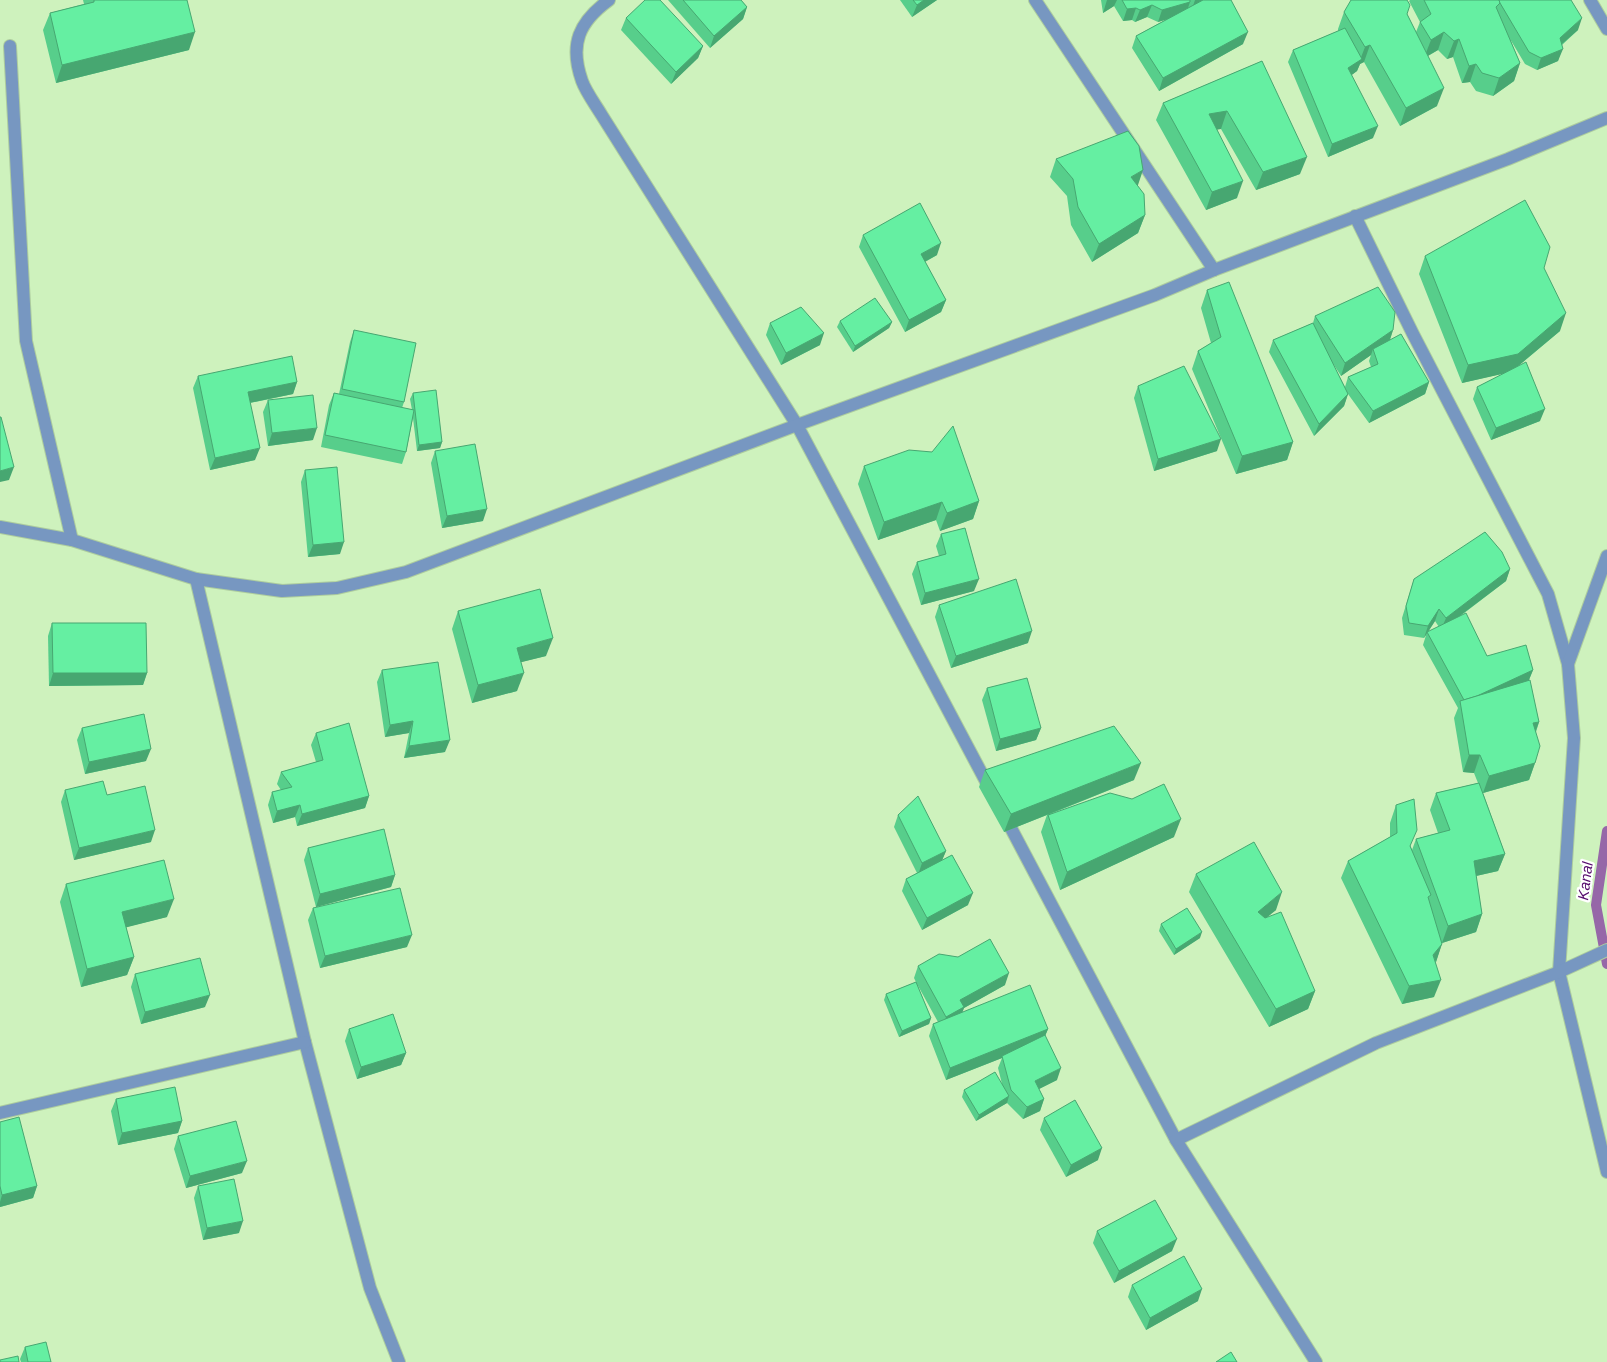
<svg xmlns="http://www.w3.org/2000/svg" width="1607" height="1362" font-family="Arial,sans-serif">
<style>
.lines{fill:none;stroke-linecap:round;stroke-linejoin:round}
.stream{stroke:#9667a8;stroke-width:10}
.minor-casing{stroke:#adcc9e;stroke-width:14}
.minor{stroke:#7797c1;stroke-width:12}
.wall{fill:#57ce8b;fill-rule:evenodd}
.shaded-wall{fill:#47a771}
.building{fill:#65efa2;stroke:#47a771}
.labels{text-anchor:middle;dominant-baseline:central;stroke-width:4.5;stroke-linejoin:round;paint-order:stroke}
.water-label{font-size:15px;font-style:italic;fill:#550b6c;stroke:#fff}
</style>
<rect width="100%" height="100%" fill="#cef2bd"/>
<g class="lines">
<path class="stream" d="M1607,831L1596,905L1607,964"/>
<defs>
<g id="minor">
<path d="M609,0C579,22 569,44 582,81C586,92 595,104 601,114L797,425L991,791"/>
<path d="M1035,0L1214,270"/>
<path d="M1590,0L1607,29"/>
<path d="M10,46L26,341L72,540"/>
<path d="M1355,216L1413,334L1548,594L1568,664L1574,738L1559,972L1607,1172"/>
<path d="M0,527L72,540L196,579L282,591L337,588L406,572L797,425L1155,295L1214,270L1508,159L1607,118"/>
<path d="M196,579L305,1042L370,1288L399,1362"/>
<path d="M1568,664L1607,556"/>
<path d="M1004,815L1176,1140L1316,1362"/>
<path d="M0,1113L305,1042"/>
<path d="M1176,1140L1376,1043L1559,972L1607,950"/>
</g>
</defs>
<use href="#minor" class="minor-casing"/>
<use href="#minor" class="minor"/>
</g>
<g class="wall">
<path d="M83,0H187L189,50L56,83L43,30L50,13L84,4Z"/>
<path d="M668,0H741L747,7L743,19L710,48Z"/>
<path d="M900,0H937L912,17Z"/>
<path d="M1101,0H1231L1243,44L1159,91L1132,48L1136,36L1167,19L1158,22L1147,17L1135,22L1132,20L1123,21L1114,6L1103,13Z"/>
<path d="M1410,0H1571L1578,30L1562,45L1558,61L1537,70L1525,64L1510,39L1520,63L1514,81L1493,96L1476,91L1470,82L1462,83L1453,57L1447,59L1438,50L1428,56L1437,106L1400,126L1364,62L1360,64L1357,71L1351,75L1373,138L1328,157L1288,62L1293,50L1338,31V29L1344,12L1407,14L1416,32L1420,22L1409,1Z"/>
<path d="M626,18L703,46L698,58L671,84L621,30Z"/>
<path d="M1262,61L1300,174L1256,190L1221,129H1217L1237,198L1206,210L1156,120L1163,103Z"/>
<path d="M1056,159L1138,186L1145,215L1138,233L1092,262L1071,225L1067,196L1050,177Z"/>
<path d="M863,235L937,255L925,262L946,300L941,312L905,332L859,247Z"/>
<path d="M1425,256L1544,268L1560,331L1517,367L1540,421L1491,440L1473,399L1477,387L1505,373L1462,383L1419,274Z"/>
<path d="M1207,290L1293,442L1287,460L1236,474L1192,369L1198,351L1211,343L1201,308Z"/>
<path d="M1315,316L1393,330L1390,340L1429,382L1425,394L1369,423L1348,394L1344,406L1314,436L1269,352L1273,340L1313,323ZM1371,355L1369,361L1371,367L1348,377L1345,387L1332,362L1341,376Z"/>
<path d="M840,321L892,322L889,328L853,352L837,327Z"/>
<path d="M770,323L820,345L781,365L766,335Z"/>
<path d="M354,330L404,402L402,408L412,410L410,399L413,393L442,442L440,448L417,451L413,418L406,452L402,464L321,447L329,405L334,393L339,394L350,342Z"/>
<path d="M198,376L297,382L293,394L250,403L255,460L210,470L193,388Z"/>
<path d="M1138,386L1217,451L1154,471L1134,398Z"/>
<path d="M268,400L313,440L268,446L263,412Z"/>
<path d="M435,451L483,521L442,528L431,463Z"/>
<path d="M864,466L979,501L973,519L940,531L936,520L878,540L858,484Z"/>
<path d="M305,470L340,554L308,557L301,482Z"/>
<path d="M941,534L974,591L921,605L912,574L917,562L939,556L936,546Z"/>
<path d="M1510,569L1506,581L1459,617L1487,656L1533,670L1529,680L1539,722L1536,732L1535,763L1529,780L1483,793L1505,854L1498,871L1476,876L1482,914L1476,932L1442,943L1436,962L1434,997L1402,1004L1341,878L1348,861L1390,837V823L1396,805L1412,850L1416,839L1438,833L1430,810L1436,793L1478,783L1474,773L1463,772L1454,718L1458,708L1423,645L1427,632L1439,627L1435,621L1424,638L1404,635L1402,618L1414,579Z"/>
<path d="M939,605L1028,643L951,668L935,617Z"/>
<path d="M458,611L546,656L521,662L517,691L472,703L452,629Z"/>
<path d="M52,623L147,673L143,685L49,686L48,636Z"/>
<path d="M382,670L445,752L404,758L409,733L385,737L377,682Z"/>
<path d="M987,688L1041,728L1036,740L996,751L982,700Z"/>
<path d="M82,728L146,761L85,774L77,740Z"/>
<path d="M316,733L369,796L365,808L297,826L295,817L273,823L268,805L272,792L281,790L277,784L281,772L316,762L311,745Z"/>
<path d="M985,770L1134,780L1053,813L1174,837L1060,890L1041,832L1047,815L1004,832L979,787Z"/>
<path d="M65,790L151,842L74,860L61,802Z"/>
<path d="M898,815L946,851L942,860L968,905L922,930L902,891L906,879L917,873L894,827Z"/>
<path d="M308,848L395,875L391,887L316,907L304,860Z"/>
<path d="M1196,874L1276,910L1266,918L1315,991L1308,1009L1269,1027L1189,892Z"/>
<path d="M66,884L167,917L126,927L134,957L127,975L81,987L60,902Z"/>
<path d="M313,908L407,947L320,968L308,920Z"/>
<path d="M1161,924L1200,938L1174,955L1159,931Z"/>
<path d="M918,966L1005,985L964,1008L962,1012L1048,1029L1045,1036L1057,1080L1039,1089L1044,1099L1040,1111L1023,1119L1007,1103L976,1121L962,1097L964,1090L1002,1084L998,1068L1002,1058L946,1080L929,1036L933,1024L938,1022L917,984L931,1018L929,1024L899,1037L884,1000L886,994L916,982L914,978Z"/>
<path d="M135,974L205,1007L141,1024L131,987Z"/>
<path d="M349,1029L406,1053L401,1065L357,1079L345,1041Z"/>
<path d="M116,1099L182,1121L178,1133L118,1145L111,1111Z"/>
<path d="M1044,1118L1098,1160L1066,1177L1040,1130Z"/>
<path d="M0,1122L37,1186L33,1198L0,1207Z"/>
<path d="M178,1136L242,1173L186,1188L174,1149Z"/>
<path d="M198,1186L239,1233L203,1240L194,1198Z"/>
<path d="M1097,1231L1172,1251L1114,1283L1093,1243Z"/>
<path d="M1132,1285L1198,1301L1146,1330L1128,1297Z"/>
<path d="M25,1347L51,1362H21L20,1359Z"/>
</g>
<g class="shaded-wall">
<path d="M924,0H937L912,17L917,5Z"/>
<path d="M1107,0H1117L1114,6L1103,13Z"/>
<path d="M1195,0H1214L1192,9Z"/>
<path d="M1190,2L1186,14L1158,22L1162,10Z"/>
<path d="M1152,5L1147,17L1135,22L1140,10Z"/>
<path d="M747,7L743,19L710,48L714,36Z"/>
<path d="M1136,8L1132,20L1123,21L1127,9Z"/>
<path d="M1582,18L1578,30L1555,50L1560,38Z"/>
<path d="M195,32L189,50L56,83L62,65Z"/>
<path d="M1248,32L1243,44L1159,91L1163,78Z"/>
<path d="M1444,32L1438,50L1424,58L1431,40Z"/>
<path d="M1459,39L1453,57L1447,59L1454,41Z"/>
<path d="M1370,45L1364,62L1360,64L1357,71L1344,81L1348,68L1360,60L1365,47Z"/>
<path d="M703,46L698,58L671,84L676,72Z"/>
<path d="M1563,49L1558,61L1537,70L1541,58Z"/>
<path d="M1520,63L1514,81L1493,96L1499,78Z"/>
<path d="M1476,64L1470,82L1462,83L1469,66Z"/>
<path d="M1444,88L1437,106L1400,126L1406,108Z"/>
<path d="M1227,111L1221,129L1203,132L1209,114Z"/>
<path d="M1378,126L1373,138L1328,157L1332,144Z"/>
<path d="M1307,157L1300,174L1256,190L1263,172Z"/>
<path d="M1143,170L1137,188L1131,177Z"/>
<path d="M1243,181L1237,198L1206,210L1212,192Z"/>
<path d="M1145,215L1138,233L1092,262L1099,244Z"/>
<path d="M941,243L937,255L917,266L921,254Z"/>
<path d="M946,300L941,312L905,332L909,320Z"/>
<path d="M1566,313L1560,331L1511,372L1462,383L1468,365Z"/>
<path d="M892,322L889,328L853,352L855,346Z"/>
<path d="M1393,330L1389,342L1373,349L1371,355L1341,376L1345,363Z"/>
<path d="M824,333L820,345L781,365L786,353Z"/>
<path d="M297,382L293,394L244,404L248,392Z"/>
<path d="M1429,382L1425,394L1369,423L1373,411Z"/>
<path d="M1348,394L1344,406L1314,436L1319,424Z"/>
<path d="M1545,409L1540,421L1491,440L1496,428Z"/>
<path d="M317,428L313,440L268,446L272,433Z"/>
<path d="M1221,439L1217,451L1154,471L1158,459Z"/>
<path d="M442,442L440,448L417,451L419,445Z"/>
<path d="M1293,442L1287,460L1236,474L1242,456Z"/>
<path d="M260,448L255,460L210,470L215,458Z"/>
<path d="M14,467L9,480L0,482V471Z"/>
<path d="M979,501L973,519L940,531L947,513Z"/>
<path d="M942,502L936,520L878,540L884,522Z"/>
<path d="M487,509L483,521L442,528L447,516Z"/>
<path d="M344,542L340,554L308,557L313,545Z"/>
<path d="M1510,569L1506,581L1441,630L1446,618Z"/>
<path d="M979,579L974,591L921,605L925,593Z"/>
<path d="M1439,609L1435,621L1424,638L1428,626Z"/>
<path d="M1032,631L1028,643L951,668L956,656Z"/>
<path d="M553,638L546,656L510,665L517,648Z"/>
<path d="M1533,670L1528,682L1465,701Z"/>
<path d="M53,673H147L143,685L49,686Z"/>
<path d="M524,673L517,691L472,703L478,685Z"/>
<path d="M413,721L409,733L385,737L390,725Z"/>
<path d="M1539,722L1533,739V723Z"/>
<path d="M1041,728L1036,740L996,751L1000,739Z"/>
<path d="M450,740L445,752L404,758L409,746Z"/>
<path d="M151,749L146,761L85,774L89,762Z"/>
<path d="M1469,755H1480L1474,773L1463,772Z"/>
<path d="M1141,763L1134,780L1004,832L1011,814Z"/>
<path d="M1535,763L1529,780L1483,793L1489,776Z"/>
<path d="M369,796L365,808L297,826L302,814Z"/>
<path d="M300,805L295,817L273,823L277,811Z"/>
<path d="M1181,819L1174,837L1060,890L1067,872Z"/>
<path d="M155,830L151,842L74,860L79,848Z"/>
<path d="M946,851L941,863L918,875L922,863Z"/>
<path d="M1505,854L1498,871L1467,878L1474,861Z"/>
<path d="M395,875L391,887L316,907L320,894Z"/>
<path d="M1282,892L1276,910L1251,930L1258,912Z"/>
<path d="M973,893L968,905L922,930L927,918Z"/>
<path d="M174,899L167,917L116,930L122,912Z"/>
<path d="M1482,914L1476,932L1442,943L1448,926Z"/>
<path d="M1202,932L1200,938L1174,955L1176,949Z"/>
<path d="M412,935L407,947L320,968L325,956Z"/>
<path d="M1442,944L1436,962L1433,955Z"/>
<path d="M134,957L127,975L81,987L87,969Z"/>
<path d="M1009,973L1005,985L964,1008L960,1019L942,1029L946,1017L960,1000Z"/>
<path d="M1441,980L1434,997L1402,1004L1409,986Z"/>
<path d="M1315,991L1308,1009L1269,1027L1276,1009Z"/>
<path d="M210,995L205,1007L141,1024L145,1012Z"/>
<path d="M931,1018L929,1024L899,1037L902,1031Z"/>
<path d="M1048,1029L1043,1041L1002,1056V1058L946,1080L950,1068Z"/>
<path d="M406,1053L401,1065L357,1079L361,1067Z"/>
<path d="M1061,1068L1057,1080L1031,1093L1035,1081Z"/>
<path d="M1009,1096L1007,1103L976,1121L979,1115Z"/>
<path d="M1044,1099L1040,1111L1023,1119L1027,1107Z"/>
<path d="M182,1121L178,1133L118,1145L122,1133Z"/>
<path d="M1102,1148L1098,1160L1066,1177L1071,1165Z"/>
<path d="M247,1161L242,1173L186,1188L190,1176Z"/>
<path d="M37,1186L33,1198L0,1207V1202L2,1195Z"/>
<path d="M243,1221L239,1233L203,1240L207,1228Z"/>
<path d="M1177,1239L1172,1251L1114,1283L1119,1271Z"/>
<path d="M1202,1289L1198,1301L1146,1330L1150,1318Z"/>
</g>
<g class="building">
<path d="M94,0H187L195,32L62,65L50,13L94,2Z"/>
<path d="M645,0H660L703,46L676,72L626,18Z"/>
<path d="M683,0H741L747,7L714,36Z"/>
<path d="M913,0H924L917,5Z"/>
<path d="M1122,0H1190V2L1162,10L1152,5L1140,10L1136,8L1127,9Z"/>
<path d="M1203,0H1231L1248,32L1163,78L1136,36Z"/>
<path d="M1351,0H1407L1410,5L1407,14L1444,88L1406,108L1370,45L1365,47L1344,12Z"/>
<path d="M1424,0H1499L1500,3L1496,7L1520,63L1499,78L1482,73L1476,64L1469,66L1459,39L1454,41L1444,32L1431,40L1420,22L1431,14Z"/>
<path d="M1499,0H1571L1582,18L1560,38L1563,49L1541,58L1529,52L1500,3Z"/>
<path d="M1345,28L1362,59L1348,68L1378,126L1332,144L1293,50Z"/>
<path d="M1262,61L1307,157L1263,172L1227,111L1209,114L1243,181L1212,192L1163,103Z"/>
<path d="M1128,131L1139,146L1143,170L1131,177L1144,194L1145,215L1099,244L1078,207L1073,179L1056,159Z"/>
<path d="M1525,200L1550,247L1544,268L1566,313L1518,354L1468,365L1425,256Z"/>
<path d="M920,203L941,243L921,254L946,300L909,320L863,235Z"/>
<path d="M1229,282L1293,442L1242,456L1198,351L1221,337L1207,290Z"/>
<path d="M1378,287L1395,312L1393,330L1345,363L1315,316Z"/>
<path d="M875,298L892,322L855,346L840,321Z"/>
<path d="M801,307L824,333L786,353L770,323Z"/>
<path d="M1313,323L1348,394L1319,424L1273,340Z"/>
<path d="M354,330L416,343L404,402L342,389Z"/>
<path d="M1401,334L1429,382L1373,411L1348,377L1378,364L1373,349Z"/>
<path d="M292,356L297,382L248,392L260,448L215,458L198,376Z"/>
<path d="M1526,362L1545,409L1496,428L1477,387Z"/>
<path d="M1184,366L1221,439L1158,459L1138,386Z"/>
<path d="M436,390L442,442L419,445L413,393Z"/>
<path d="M334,393L414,410L406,452L325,435Z"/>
<path d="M313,395L317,428L272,433L268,400Z"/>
<path d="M0,417H1L14,467L0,471Z"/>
<path d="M953,426L979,501L947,513L942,502L884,522L864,466L909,450L932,452Z"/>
<path d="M475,444L487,509L447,516L435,451Z"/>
<path d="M337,467L344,542L313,545L305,470Z"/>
<path d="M965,528L979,579L925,593L917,562L946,554L941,534Z"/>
<path d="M1485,532L1502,552L1510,569L1446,618L1439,609L1428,626L1409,623L1406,606L1414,579Z"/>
<path d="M1016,579L1032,631L956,656L939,605Z"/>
<path d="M540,589L553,638L517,648L524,673L478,685L458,611Z"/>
<path d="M1466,613L1487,656L1526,645L1533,670L1477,696L1464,700L1427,632Z"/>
<path d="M52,623H146L147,673H53Z"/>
<path d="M438,662L450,740L409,746L413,721L390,725L382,670Z"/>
<path d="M1027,678L1041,728L1000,739L987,688Z"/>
<path d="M1530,680L1539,722L1533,723L1540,746L1535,763L1489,776L1480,755H1469L1460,701Z"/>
<path d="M144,714L151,749L89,762L82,728Z"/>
<path d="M349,723L369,796L302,814L300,805L277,811L272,792L292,787L281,772L323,760L316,733Z"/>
<path d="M1114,726L1141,763L1011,814L985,770Z"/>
<path d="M103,781L107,795L145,786L155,830L79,848L65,790Z"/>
<path d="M1479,783L1505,854L1474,861L1482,914L1448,926L1416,839L1450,830L1436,793Z"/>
<path d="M1164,784L1181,819L1067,872L1048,815L1110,793L1132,799Z"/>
<path d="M918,796L946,851L922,863L898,815Z"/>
<path d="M1414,799L1417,830L1410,846L1431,895L1428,897L1442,944L1433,955L1441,980L1409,986L1348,861L1397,833L1396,805Z"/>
<path d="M384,829L395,875L320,894L308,848Z"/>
<path d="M1254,842L1282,892L1258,912L1265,918L1281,912L1315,991L1276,1009L1196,874Z"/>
<path d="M952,855L973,893L927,918L906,879Z"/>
<path d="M164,860L174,899L122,912L134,957L87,969L66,884Z"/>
<path d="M400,888L412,935L325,956L313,908Z"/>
<path d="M1187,908L1202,932L1176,949L1161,924Z"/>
<path d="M990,939L1009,973L960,1000L964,1007L946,1017L918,966L939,954L958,957Z"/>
<path d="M200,958L210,995L145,1012L135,974Z"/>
<path d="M916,982L931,1018L902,1031L886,994Z"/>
<path d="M1030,985L1048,1029L950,1068L933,1024Z"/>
<path d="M393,1014L406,1053L361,1067L349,1029Z"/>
<path d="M1045,1035L1061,1068L1035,1081L1044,1099L1027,1107L1011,1090L1002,1056Z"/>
<path d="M995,1072L1009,1096L979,1115L964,1090Z"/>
<path d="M175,1087L182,1121L122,1133L116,1099Z"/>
<path d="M1075,1100L1102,1148L1071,1165L1044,1118Z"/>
<path d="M19,1117L37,1186L2,1195L0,1186V1122Z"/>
<path d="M236,1121L247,1161L190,1176L178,1136Z"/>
<path d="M234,1179L243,1221L207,1228L198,1186Z"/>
<path d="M1155,1200L1177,1239L1119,1271L1097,1231Z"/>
<path d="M1184,1256L1202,1289L1150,1318L1132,1285Z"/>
<path d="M46,1342L51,1362H28L25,1347Z"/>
<path d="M1231,1352L1237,1362H1216Z"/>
<path d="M18,1356L19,1362H0V1360Z"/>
</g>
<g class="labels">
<g class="water-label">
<text transform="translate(1585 881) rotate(-83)">Kanal</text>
</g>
</g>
</svg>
